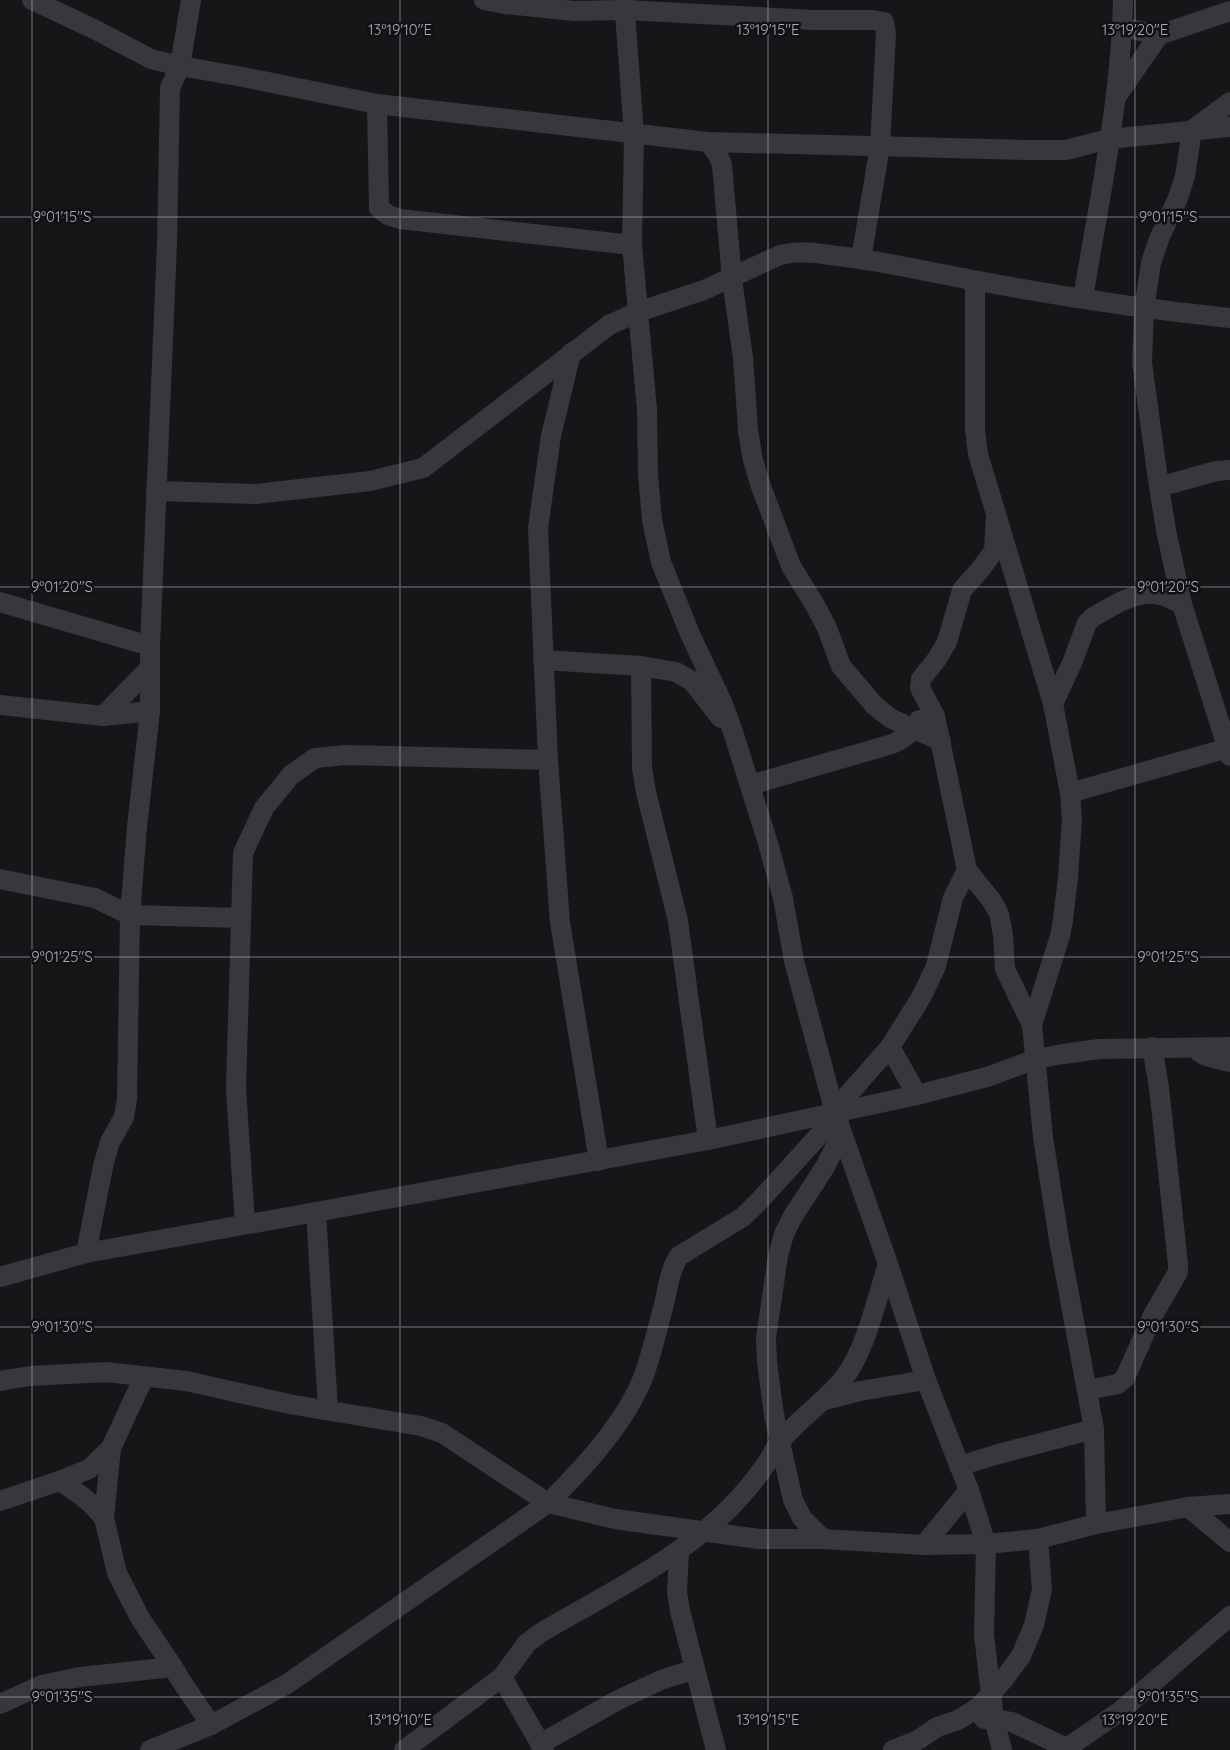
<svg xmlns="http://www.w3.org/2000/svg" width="1230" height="1750" font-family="Quicksand,sans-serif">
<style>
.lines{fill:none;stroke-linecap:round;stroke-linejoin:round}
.minor{stroke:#37383d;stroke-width:20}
.ticks{fill:none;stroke:#a9adb7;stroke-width:1.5;stroke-opacity:0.45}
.ticks-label{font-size:15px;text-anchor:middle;fill:#a9adb7;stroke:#111113;stroke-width:5;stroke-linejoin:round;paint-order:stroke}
</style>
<rect width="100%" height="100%" fill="#161618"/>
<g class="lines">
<g class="minor">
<path d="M32,0L94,29L151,59L180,66L243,77L377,104L708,142L1030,150H1066L1109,139L1230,127"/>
<path d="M484,0L505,4L574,11L625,10L814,20H873L884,22L886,33L880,146L861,259"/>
<path d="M624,0L634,134L632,245L647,410L648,474L652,520L661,562L690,634L723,704L734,735L767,840L783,898L794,961L835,1113L888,1264L926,1380L969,1490L986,1544L984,1635L994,1719L1002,1750"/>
<path d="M1122,27L1159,35L1230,11"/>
<path d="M1116,97L1159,35"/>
<path d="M1230,102L1192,130L1185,176L1178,198L1159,239L1151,263L1144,309L1142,363L1159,487L1166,530L1182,604L1230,756"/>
<path d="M377,104L379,208L388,215L400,219L632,245"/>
<path d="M708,142L718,155L722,165L732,279L743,358L748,430L752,456L760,484L791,566L815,605L827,628L841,666L874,705L890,718L941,741"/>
<path d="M975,281V430L978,454L1053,704L1070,793L1072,820L1068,877L1063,920L1060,936L1032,1025"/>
<path d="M1083,298C1099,200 1121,100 1123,0"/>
<path d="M571,353L551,436L538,528L548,760L560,922L599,1161"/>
<path d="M1159,487L1216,471L1230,470"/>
<path d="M156,491L256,494L370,481L423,468L609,325L638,312L704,290L780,255C801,250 817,253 838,256C884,261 928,272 973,280C1058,296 1144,309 1230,318"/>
<path d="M996,516L994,551L979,571L962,590L947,642L937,659L921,679L920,688L935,716L967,870L992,901L999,914L1003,935L1005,969L1032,1025L1043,1137L1059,1240L1094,1429L1096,1524"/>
<path d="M0,602L150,646"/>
<path d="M543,660L641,666L676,672L692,681L721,718"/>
<path d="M641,666L642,768L646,792L678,921L708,1140"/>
<path d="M1053,704L1072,663L1087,623L1092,618C1110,607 1137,589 1160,595C1167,596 1175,601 1182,604"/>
<path d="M0,705L103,716L150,711"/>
<path d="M103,716L150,668"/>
<path d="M750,785L892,744C905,738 912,733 919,720"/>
<path d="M1070,793L1228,748"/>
<path d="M0,879L95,898L130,915L241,918"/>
<path d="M890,1047L917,1095"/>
<path d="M1199,1052L1206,1056L1230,1062"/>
<path d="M843,1112L845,1098L890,1047L922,996L936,966L953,898L967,870"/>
<path d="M316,1212L328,1409"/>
<path d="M245,1224L236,1088L243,853L264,808L291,775L315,758L346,755L548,760"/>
<path d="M86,1253L104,1162L110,1142L124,1117L127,1099L130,915L137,827L150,711V646L167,244L170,88L180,66L191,0"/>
<path d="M0,1277L86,1253L316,1212L708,1140L917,1095L987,1077L1036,1059L1063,1054L1099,1049L1230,1047"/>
<path d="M144,1377L111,1448L104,1518L117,1573L140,1618L173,1667"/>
<path d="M0,1381L30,1376L106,1372L186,1381L289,1404L421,1426L442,1433L548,1503L615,1519L759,1539H823L924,1545L986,1544L1038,1539L1096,1524L1188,1507L1230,1504"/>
<path d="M1088,1390L1118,1384L1125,1378L1152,1317L1178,1272V1264L1159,1087L1152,1047"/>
<path d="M825,1400L860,1391L926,1380"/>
<path d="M959,1466L995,1455L1094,1429"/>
<path d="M59,1481C79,1493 89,1500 104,1518"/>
<path d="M0,1501L59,1481L89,1469L111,1448"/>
<path d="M1188,1507L1230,1542"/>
<path d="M823,1539L802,1518L793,1500L774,1415L767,1362L766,1338L778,1256L784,1234L793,1216L825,1167L842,1134"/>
<path d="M924,1545L969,1490"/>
<path d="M679,1552L677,1592L680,1611L716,1750"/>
<path d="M502,1677L544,1750"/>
<path d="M0,1704L42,1685L80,1677L173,1667L180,1679L211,1725"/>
<path d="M984,1719H994L1012,1722L1071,1750"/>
<path d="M540,1744L618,1700L661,1680L695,1669"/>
<path d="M150,1750L211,1725L287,1684L548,1503C583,1469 627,1421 644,1375C652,1353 657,1330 663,1308C668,1290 669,1271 679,1256L743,1217L762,1198L822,1132L839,1123"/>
<path d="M404,1750L502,1677L527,1643L542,1632C610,1592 687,1556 740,1497C750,1486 760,1473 768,1461C772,1455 775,1448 780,1442C799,1418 825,1402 844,1378C866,1349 877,1298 888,1264"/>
<path d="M893,1750L918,1740L937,1727L958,1720L979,1707L1004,1679L1021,1656L1034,1625L1042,1589L1038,1539"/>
<path d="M1064,1750L1119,1712L1230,1616"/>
</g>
</g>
<path class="ticks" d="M32,0V1750M400,0V1750M768,0V1750M1135,0V1750M0,217H1230M0,587H1230M0,957H1230M0,1327H1230M0,1697H1230"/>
<g class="ticks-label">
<text x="400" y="35">13°19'10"E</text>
<text x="768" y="35">13°19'15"E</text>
<text x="1135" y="35">13°19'20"E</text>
<text x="62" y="222">9°01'15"S</text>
<text x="1168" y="222">9°01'15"S</text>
<text x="62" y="592">9°01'20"S</text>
<text x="1168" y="592">9°01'20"S</text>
<text x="62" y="962">9°01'25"S</text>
<text x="1168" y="962">9°01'25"S</text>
<text x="62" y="1332">9°01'30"S</text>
<text x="1168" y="1332">9°01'30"S</text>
<text x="62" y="1702">9°01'35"S</text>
<text x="1168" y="1702">9°01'35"S</text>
<text x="400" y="1725">13°19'10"E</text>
<text x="768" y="1725">13°19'15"E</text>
<text x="1135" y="1725">13°19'20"E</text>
</g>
</svg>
